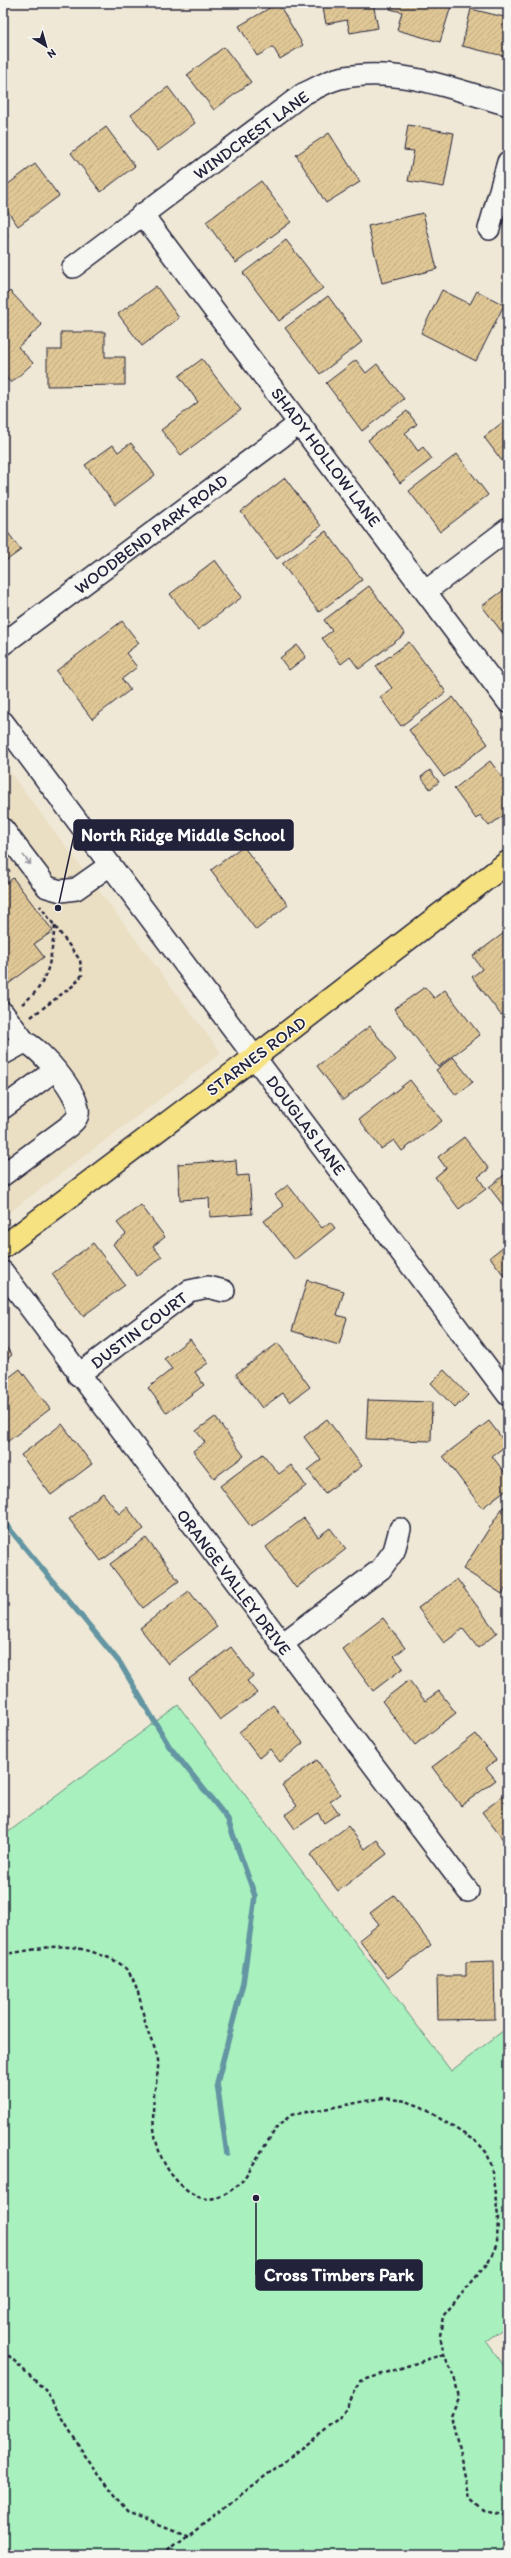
<svg xmlns="http://www.w3.org/2000/svg" width="511" height="2558" font-family="Itim,sans-serif">
<style>
.built{fill:#eadec3}
.green{fill:#a8f1be;stroke:#658a7c}
.lines{fill:none;stroke-linecap:round;stroke-linejoin:round}
.stream{stroke:#6395a2;stroke-width:5.5}
.building{fill:url(#building-hatch);stroke:#22223b}
.minor-casing{stroke:#22223b;stroke-width:24}
.major-casing{stroke:#22223b;stroke-width:25}
.path{stroke:#22223b;stroke-width:2.5;stroke-dasharray:4 3;stroke-linecap:butt}
.minor{stroke:#f6f6f2;stroke-width:21}
.major{stroke:#f7e281;stroke-width:22}
.oneway{stroke:#9797a0}
.labels{text-anchor:middle;dominant-baseline:central;stroke-width:3;stroke-linejoin:round;paint-order:stroke}
.street-label{font-size:17px;fill:#22223b;stroke:#f6f6f2}
.leader{fill:none;stroke:#22223b;stroke-width:1.5}
.callout-dot{fill:#22223b;stroke:#f6f6f2;stroke-width:1.5}
.callout{fill:#22223b;stroke:#22223b;stroke-width:1.5}
.callout-label{font-size:18px;text-anchor:middle;font-weight:bold;fill:#fff}
</style>
<defs>
<pattern id="building-hatch" width="6" height="6" patternUnits="userSpaceOnUse"><rect width="6" height="6" fill="#e0c796"/><path d="M-1 1l2-2M0 6l6-6M5 7l2-2" fill="none" stroke="#c0ab82"/></pattern>
</defs>
<rect width="100%" height="100%" fill="#efe8d6"/>
<filter id="ink" filterUnits="userSpaceOnUse"><feTurbulence type="fractalNoise" baseFrequency=".025" numOctaves="2"/><feDisplacementMap in="SourceGraphic" scale="8" xChannelSelector="R" yChannelSelector="G"/><feConvolveMatrix kernelMatrix="1 2 1 2 8 2 1 2 1" color-interpolation-filters="sRGB"/></filter>
<g filter="url(#ink)">
<path class="built" d="M3,763L221,1053L3,1217Z"/>
<path class="green" d="M178,1705L451,2071L508,2027V2325L486,2341L508,2371V2555H3V1836Z"/>
<g class="lines">
<path class="stream" d="M3,1521L120,1663L169,1746L227,1818L255,1896L243,1983L217,2083L227,2154"/>
</g>
<g class="building">
<path d="M278,3L303,45L280,59L273,47L257,56L239,26Z"/>
<path d="M322,3H373L378,28L350,33L347,20L326,24Z"/>
<path d="M392,3H452L440,42L397,30L402,12L390,9Z"/>
<path d="M471,9L508,18V57L462,46Z"/>
<path d="M224,47L251,82L214,110L187,75Z"/>
<path d="M168,87L195,123L158,151L131,115Z"/>
<path d="M408,125L454,133L444,187L408,181L414,151L404,150Z"/>
<path d="M106,127L135,166L101,192L71,153Z"/>
<path d="M329,133L360,182L326,203L296,155Z"/>
<path d="M35,164L59,196L18,226L3,205V188Z"/>
<path d="M261,181L291,222L236,263L206,222Z"/>
<path d="M423,213L437,269L382,283L368,226Z"/>
<path d="M3,232L8,234L3,249Z"/>
<path d="M286,240L323,288L279,321L243,273Z"/>
<path d="M156,286L179,318L142,346L118,314Z"/>
<path d="M442,290L470,304L477,291L504,305L476,361L421,333Z"/>
<path d="M10,291L42,325L18,347L33,363L11,383L3,374V298Z"/>
<path d="M328,296L362,342L320,374L285,328Z"/>
<path d="M61,332H105V357H125V385L47,386V350H61Z"/>
<path d="M202,359L241,410L181,455L161,430L198,402L179,376Z"/>
<path d="M356,360L366,373L377,364L404,399L362,431L326,383Z"/>
<path d="M407,411L417,424L405,433L418,451L423,447L432,459L400,483L368,440Z"/>
<path d="M508,418V469L484,437Z"/>
<path d="M131,443L155,475L115,505L85,465L113,445L118,452Z"/>
<path d="M457,454L488,495L440,532L409,491Z"/>
<path d="M285,478L321,526L277,559L241,512Z"/>
<path d="M3,526L21,550L3,563Z"/>
<path d="M326,531L362,580L319,612L282,564Z"/>
<path d="M215,560L242,597L198,630L170,594Z"/>
<path d="M369,586L405,634L359,669L350,657L341,664L322,638L332,631L324,620Z"/>
<path d="M508,587V640L482,606Z"/>
<path d="M122,621L139,643L126,653L137,667L122,679L130,690L92,719L56,671Z"/>
<path d="M409,642L446,692L401,726L380,697L392,688L376,666Z"/>
<path d="M297,645L306,657L289,670L280,658Z"/>
<path d="M453,697L488,744L444,777L409,730Z"/>
<path d="M490,761L508,785V812L489,826L480,815L476,819L454,789Z"/>
<path d="M430,770L439,782L430,789L421,777Z"/>
<path d="M243,846L288,905L256,930L211,870Z"/>
<path d="M13,878L53,931L34,944L44,957L3,988V886Z"/>
<path d="M504,933L508,938V1010L501,1015L472,977L482,969L473,956Z"/>
<path d="M425,987L434,998L445,990L480,1035L438,1067L394,1009Z"/>
<path d="M370,1026L396,1060L343,1100L317,1066Z"/>
<path d="M453,1057L473,1082L456,1095L436,1070Z"/>
<path d="M410,1080L442,1121L402,1151L394,1140L381,1149L359,1119Z"/>
<path d="M464,1137L489,1169L478,1177L486,1189L459,1209L435,1177L446,1168L438,1157Z"/>
<path d="M236,1160L237,1176L249,1175L252,1214L210,1217L209,1198L180,1200L178,1164Z"/>
<path d="M508,1172V1201L503,1205L489,1187Z"/>
<path d="M288,1185L322,1228L330,1222L335,1228L295,1260L264,1221L284,1206L275,1195Z"/>
<path d="M141,1205L165,1237L153,1246L162,1257L137,1276L113,1244L126,1234L117,1223Z"/>
<path d="M93,1243L125,1285L83,1316L52,1274Z"/>
<path d="M508,1243V1281L490,1257Z"/>
<path d="M307,1280L344,1291L337,1315L347,1318L339,1345L292,1331Z"/>
<path d="M190,1339L208,1363L195,1372L204,1385L167,1413L148,1388L172,1369L164,1359Z"/>
<path d="M3,1343L12,1355L3,1362Z"/>
<path d="M278,1343L310,1387L290,1402L283,1393L262,1408L236,1374Z"/>
<path d="M20,1369L50,1409L3,1445V1382Z"/>
<path d="M444,1370L468,1395L455,1408L431,1383Z"/>
<path d="M368,1400L432,1402L431,1441L366,1439Z"/>
<path d="M215,1417L244,1456L214,1478L193,1451L205,1442L196,1431Z"/>
<path d="M327,1419L362,1466L325,1493L308,1470L321,1460L304,1437Z"/>
<path d="M489,1421L507,1445L492,1456L508,1477V1488L482,1508L443,1456Z"/>
<path d="M62,1424L92,1464L51,1495L21,1455Z"/>
<path d="M263,1454L279,1474L291,1465L306,1486L251,1527L220,1486Z"/>
<path d="M103,1493L119,1514L127,1507L144,1529L101,1561L69,1519Z"/>
<path d="M503,1507L508,1510V1584L502,1594L463,1569Z"/>
<path d="M304,1518L318,1537L330,1528L346,1549L296,1588L266,1547Z"/>
<path d="M146,1538L179,1581L143,1608L110,1564Z"/>
<path d="M457,1579L497,1633L478,1648L463,1629L444,1643L418,1608Z"/>
<path d="M189,1591L217,1627L168,1664L140,1628Z"/>
<path d="M383,1618L405,1648L394,1656L403,1668L373,1691L342,1649Z"/>
<path d="M231,1647L253,1676L247,1681L257,1693L220,1720L189,1679Z"/>
<path d="M409,1680L425,1701L439,1691L456,1713L415,1745L382,1701Z"/>
<path d="M273,1705L303,1743L280,1762L270,1749L259,1758L239,1732Z"/>
<path d="M476,1734L496,1760L486,1768L496,1780L461,1806L432,1767Z"/>
<path d="M317,1760L340,1794L330,1801L339,1813L324,1823L318,1813L295,1829L285,1815L297,1806L282,1785Z"/>
<path d="M508,1792V1846L482,1812Z"/>
<path d="M348,1826L365,1849L377,1840L387,1854L338,1891L310,1855Z"/>
<path d="M394,1895L431,1945L388,1978L359,1940L379,1924L370,1913Z"/>
<path d="M494,1961L495,2019L438,2020L437,1976H466V1962Z"/>
</g>
<g class="lines">
<defs>
<g id="minor">
<path d="M142,214L508,702"/>
<path d="M489,229L508,162"/>
<path d="M73,267L303,94C315,89 327,81 340,78C397,66 454,89 508,105"/>
<path d="M426,591L508,529"/>
<path d="M3,644L300,423"/>
<path d="M3,722L508,1395"/>
<path d="M3,829L47,887L61,891L76,889L110,865"/>
<path d="M3,1013L25,1042"/>
<path d="M3,1054L25,1042C41,1049 82,1096 78,1114C77,1120 73,1122 69,1126L3,1175"/>
<path d="M3,1108L55,1070"/>
<path d="M3,1272L468,1891"/>
<path d="M78,1375L189,1291L208,1287L224,1291"/>
<path d="M281,1645L381,1569L394,1551L400,1529"/>
</g>
<path id="major" d="M3,1247L272,1044L508,862"/>
</defs>
<use href="#minor" class="minor-casing"/>
<use href="#major" class="major-casing"/>
<g class="path">
<path d="M3,875L10,870"/>
<path d="M22,1004C51,983 50,960 55,926"/>
<path d="M31,1017L74,985L82,975L80,960L40,906"/>
<path d="M3,1954C43,1950 59,1939 101,1955C110,1958 120,1962 127,1970C140,1986 141,2010 147,2029C150,2040 156,2048 158,2060C159,2072 155,2085 154,2096C150,2134 159,2173 193,2194C211,2206 230,2193 243,2180L277,2127L291,2115L383,2098L406,2101L422,2107L478,2143L487,2153L491,2164L498,2216L497,2244L487,2264L443,2316L440,2336L444,2354L455,2380L459,2398L451,2415L470,2498L484,2510L508,2515"/>
<path d="M3,2342L9,2356L45,2390L84,2454L128,2512L189,2536"/>
<path d="M162,2555L340,2419L361,2381L444,2354"/>
</g>
<use href="#minor" class="minor"/>
<use href="#major" class="major"/>
</g>
<defs><path id="oneway-shaft" d="M-6 0H5M1.5-3L5.5 0L1.5 3" fill="none" stroke-width="1.6" stroke-linecap="round" stroke-linejoin="round"/></defs>
<use class="oneway" href="#oneway-shaft" transform="translate(27 860) rotate(52)"/>
</g>
<g class="labels">
<g class="street-label">
<text transform="translate(251 135) rotate(-36)">WINDCREST LANE</text>
<text transform="translate(326 457) rotate(53)">SHADY HOLLOW LANE</text>
<text transform="translate(151 534) rotate(-37)">WOODBEND PARK ROAD</text>
<text transform="translate(256 1056) rotate(-37)">STARNES ROAD</text>
<text transform="translate(306 1125) rotate(53)">DOUGLAS LANE</text>
<text transform="translate(139 1330) rotate(-37)">DUSTIN COURT</text>
<text transform="translate(234 1582) rotate(53)">ORANGE VALLEY DRIVE</text>
</g>
</g>
<path class="leader" d="M58 908L74 835M256 2198L256 2275"/>
<g class="callout-dot">
<circle cx="58" cy="908" r="4"/>
<circle cx="256" cy="2198" r="4"/>
</g>
<g class="callout">
<rect x="74" y="820" width="219" height="30" rx="4"/>
<rect x="256" y="2260" width="166" height="30" rx="4"/>
</g>
<g class="callout-label">
<text x="183" y="841">North Ridge Middle School</text>
<text x="339" y="2281">Cross Timbers Park</text>
</g>
<rect width="511" height="2558" fill="none" stroke="#f6f6f2" stroke-width="16"/>
<rect x="8" y="8" width="495" height="2542" fill="none" stroke="#22223b" stroke-width="1.5" filter="url(#ink)"/>
<g transform="translate(46 46) rotate(143)" stroke="#f6f6f2" stroke-width="3" paint-order="stroke">
<path d="M0-3L7 15L0 10L-7 15Z" fill="#22223b"/>
<text y="-6" font-size="11" font-weight="bold" text-anchor="middle" fill="#22223b">N</text>
</g>
</svg>
